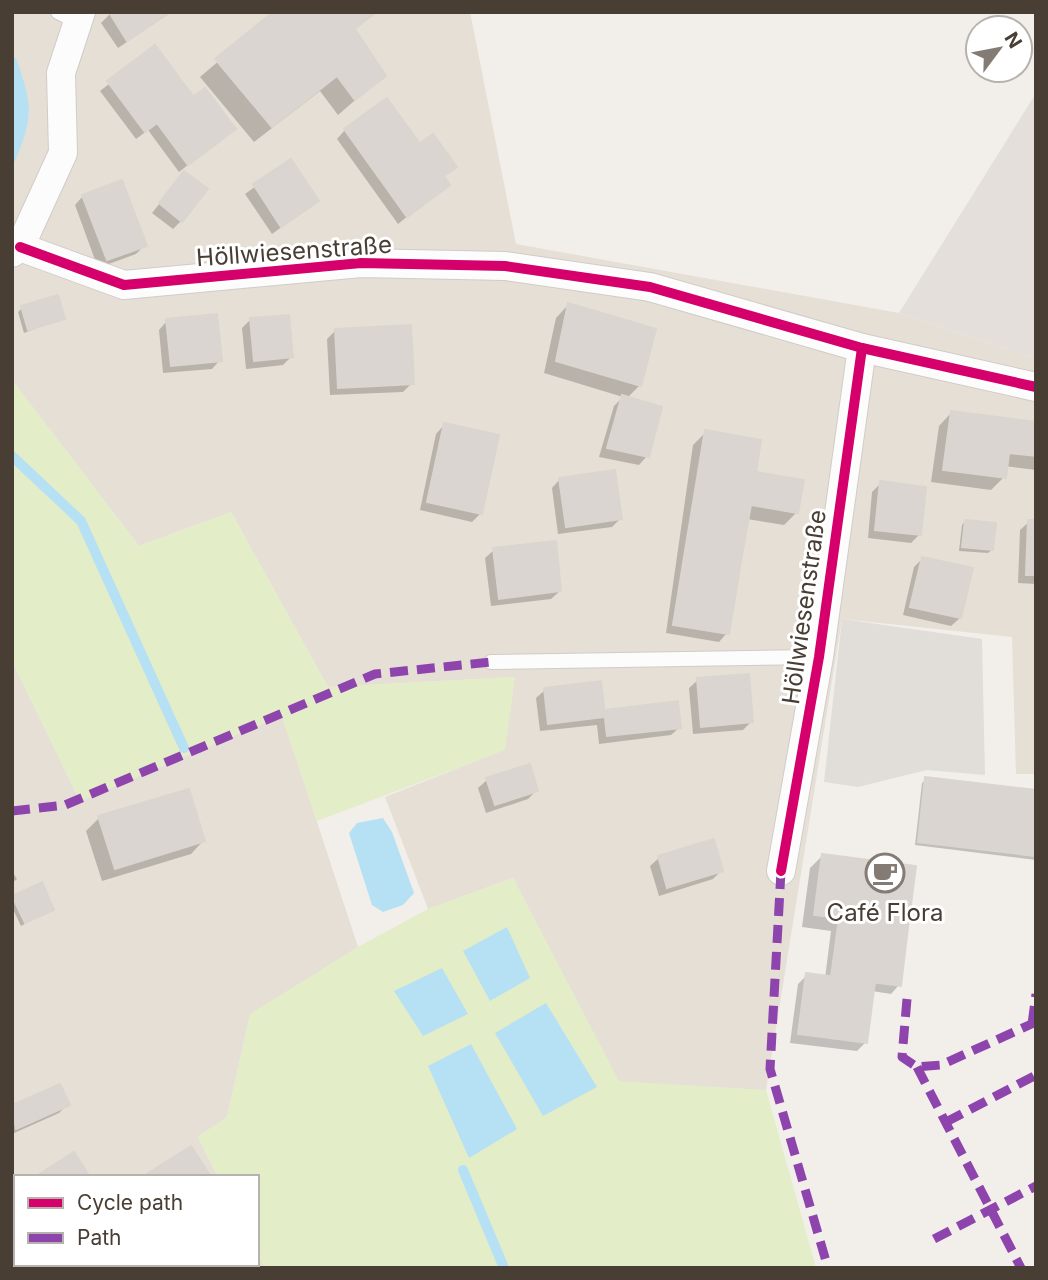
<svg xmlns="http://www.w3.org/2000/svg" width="1048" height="1280" font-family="Inter,sans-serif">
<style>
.residential{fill:#e6dfd6}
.industrial{fill:#e5dfdb}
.green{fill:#e3edc7}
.parking{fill:#e1ddd8}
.water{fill:#b6e1f4}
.shadow{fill:#0003}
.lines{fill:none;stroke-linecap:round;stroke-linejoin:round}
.stream{stroke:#b6e1f4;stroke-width:10}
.building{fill:#dad5d0;stroke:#dad5cf;stroke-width:2}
.service-casing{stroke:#d0ccc7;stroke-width:16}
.minor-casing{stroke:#d0ccc7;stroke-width:30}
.service{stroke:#fdfcfc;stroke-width:14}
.minor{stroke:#fdfcfc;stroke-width:28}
.quiet{stroke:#8e44ad;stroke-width:9;stroke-dasharray:18 9;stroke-linecap:butt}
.cycleway-casing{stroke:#fff;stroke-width:15}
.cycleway{stroke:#d6006c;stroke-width:10}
.labels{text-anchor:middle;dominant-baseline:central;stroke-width:6;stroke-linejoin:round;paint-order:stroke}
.street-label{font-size:24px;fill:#483e34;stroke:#fff}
.poi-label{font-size:24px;fill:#483e34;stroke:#fff}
</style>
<rect width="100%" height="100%" fill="#f2eeea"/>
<g class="residential">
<path d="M12,12H470L516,244L899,313L1036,358V774H1016L1012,637L842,619L766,1090L619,1082L513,878L428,909L385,797L504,750L515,677L328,687L231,512L139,546L12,380Z"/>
<path d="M12,661L80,801L282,715L358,947L250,1015L227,1117L198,1137L218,1177H16V1264H257V1253L265,1268H12Z"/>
</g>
<path class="industrial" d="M1036,93V358L899,313Z"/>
<g class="green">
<path d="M12,380L139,546L231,512L328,687L515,677L505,750L317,821L281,715L80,801L12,661Z"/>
<path d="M513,878L619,1081L766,1090L816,1268H265L257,1253V1177H218L198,1137L227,1117L250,1014L358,947L428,909Z"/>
</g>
<path class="parking" d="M842,619L982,639L985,775L927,770L858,787L824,782Z"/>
<g class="water">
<path d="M12,57L16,58C34,108 33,119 12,168Z"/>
<path d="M383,818L392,832L414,893L403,905L383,912L372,905L349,833L357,823Z"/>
<path d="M507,927L530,978L490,1001L463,951Z"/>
<path d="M442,968L468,1014L423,1036L394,991Z"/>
<path d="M546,1003L597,1087L543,1116L495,1033Z"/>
<path d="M471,1044L517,1129L469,1158L428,1066Z"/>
</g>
<g class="shadow">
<path d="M112,12H171L118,48L101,23Z"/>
<path d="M276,12H377L354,30L384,75L338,115L320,91L254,142L200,77Z"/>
<path d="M155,48L193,98L233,129L179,172L148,130L136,139L100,91Z"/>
<path d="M345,130L420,146L455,166L442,178L447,185L398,224L337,139Z"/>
<path d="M291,161L317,201L272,234L245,194Z"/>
<path d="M184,173L181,221L173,229L152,213Z"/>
<path d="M83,196L145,245L136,254L98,268L75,205Z"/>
<path d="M568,305L640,385L626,399L647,456L639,465L599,457L614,406L623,397L544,373L556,318Z"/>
<path d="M22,308L63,318L24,333L18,312Z"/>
<path d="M250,320L292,356L283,365L246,369L242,328Z"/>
<path d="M167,321L220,360L212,369L163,373L159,330Z"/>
<path d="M336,330L412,383L403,392L330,395L327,339Z"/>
<path d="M951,413L1036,424V470L1005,466L1004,477L991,490L931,482L939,426Z"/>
<path d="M444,425L480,514L472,522L420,510L436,434Z"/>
<path d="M706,432L797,512L784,525L747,519L727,633L719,642L666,633L693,445Z"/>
<path d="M560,479L620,519L612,527L558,534L552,488Z"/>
<path d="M881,483L920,534L911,543L868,538L872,492Z"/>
<path d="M965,521L992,550L988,553L959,551L962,525Z"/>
<path d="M1029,522H1036V584L1018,583L1020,530Z"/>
<path d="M494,550L560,591L551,599L491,606L485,558Z"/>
<path d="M922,559L960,618L951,626L903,615L914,567Z"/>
<path d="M698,680L751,722L743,730L693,734L689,688Z"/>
<path d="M545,690L603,712L680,727L671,735L599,744L597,725L540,731L536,698Z"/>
<path d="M926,779L1036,792V860L915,845L922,783Z"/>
<path d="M487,780L536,791L528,799L486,813L478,788Z"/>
<path d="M99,818L203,841L191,854L102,881L86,831Z"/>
<path d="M823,855L899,985L891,994L872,991L865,1043L857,1051L790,1043L798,984L807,975L825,978L831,931L802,927L810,868Z"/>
<path d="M659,858L721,871L713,879L659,896L650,866Z"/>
<path d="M12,871L17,879L12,883Z"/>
<path d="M13,897L52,909L21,926L12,907Z"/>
<path d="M60,1086L68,1104L59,1113L12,1134V1107Z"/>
</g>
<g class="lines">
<g class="stream">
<path d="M12,456L81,521L184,748"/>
<path d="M463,1170L504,1268"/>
</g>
</g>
<g class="building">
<path d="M109,12H169L127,41Z"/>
<path d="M273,12H375L355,29L386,76L355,100L337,76L272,127L215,59Z"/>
<path d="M155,45L193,96L145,132L107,81Z"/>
<path d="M205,88L236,129L188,165L157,123Z"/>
<path d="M387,98L420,144L377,175L344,129Z"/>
<path d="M433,134L457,167L444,176L450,185L407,217L377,175Z"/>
<path d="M291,159L319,201L281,227L253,184Z"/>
<path d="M184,171L208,189L182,222L159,203Z"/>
<path d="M122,180L147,246L107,260L82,195Z"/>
<path d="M58,295L65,319L28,330L21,306Z"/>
<path d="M568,303L656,329L641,386L556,361Z"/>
<path d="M217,314L222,361L171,366L166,319Z"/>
<path d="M289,315L293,357L254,361L250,318Z"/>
<path d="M411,325L414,384L338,388L335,329Z"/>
<path d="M622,395L662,407L649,457L607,448Z"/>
<path d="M951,411L1036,422V456L1009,453L1006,478L943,470Z"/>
<path d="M444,423L499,435L482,514L427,502Z"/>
<path d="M705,430L761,440L756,472L804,480L798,513L751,505L742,555L686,545Z"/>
<path d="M615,470L622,519L566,527L559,478Z"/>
<path d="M880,481L926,487L921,535L875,530Z"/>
<path d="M965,520L996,523L993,550L962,547Z"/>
<path d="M1028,520H1036V575H1026Z"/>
<path d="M556,541L561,591L499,599L493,548Z"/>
<path d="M686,545L742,555L729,634L673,625Z"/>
<path d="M922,557L973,568L961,618L910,607Z"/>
<path d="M749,674L753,722L701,727L697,678Z"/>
<path d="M601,681L605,717L548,724L544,688Z"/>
<path d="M678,701L681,728L607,736L604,710Z"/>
<path d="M530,764L538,791L495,805L486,778Z"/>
<path d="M925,777L1036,790V856L918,842Z"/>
<path d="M189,789L205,841L115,869L98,816Z"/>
<path d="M714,839L723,871L667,888L658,856Z"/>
<path d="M822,854L916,866L908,927L814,915Z"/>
<path d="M42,882L54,910L25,923L12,896Z"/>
<path d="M839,918L908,927L901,986L831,977Z"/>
<path d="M806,973L875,982L867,1043L798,1034Z"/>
<path d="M60,1084L70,1105L16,1129L12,1105Z"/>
<path d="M191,1146L211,1177H142Z"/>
<path d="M74,1152L90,1177H35Z"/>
<path d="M149,1264H179L178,1268H148Z"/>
</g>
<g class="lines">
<defs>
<g id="service">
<path d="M58,12L78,22"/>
<path d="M491,662L819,657"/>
</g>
<g id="minor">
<path d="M20,247L124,285L361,263L505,266L650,287L862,348L1036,387"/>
<path d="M12,253L20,247L63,153L61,73L81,12"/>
<path d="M781,871L819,657L862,348"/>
</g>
</defs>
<use href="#service" class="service-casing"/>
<use href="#minor" class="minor-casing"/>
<use href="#service" class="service"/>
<use href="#minor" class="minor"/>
<g class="quiet">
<path d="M12,811L65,805L375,674L491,662"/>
<path d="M781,871L770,1069L828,1268"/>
<path d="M907,999L902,1057L917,1067L941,1065L1036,1022"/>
<path d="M1032,1024L1036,994"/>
<path d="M917,1067L1021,1268"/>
<path d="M946,1122L1036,1075"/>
<path d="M934,1239L1036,1186"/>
</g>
<defs>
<g id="cycleway">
<path d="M20,247L124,285L361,263L505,266L650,287L862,348L1036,387"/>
<path d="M781,871L819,657L862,348"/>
</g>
</defs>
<use href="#cycleway" class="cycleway-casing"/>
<use href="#cycleway" class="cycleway"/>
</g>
<defs>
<symbol id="cafe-ring" viewBox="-11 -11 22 22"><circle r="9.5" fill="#fff" stroke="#847c74" stroke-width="1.5"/><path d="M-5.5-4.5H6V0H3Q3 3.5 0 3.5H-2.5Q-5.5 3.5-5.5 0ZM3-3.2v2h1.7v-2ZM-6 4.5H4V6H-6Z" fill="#847c74"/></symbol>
</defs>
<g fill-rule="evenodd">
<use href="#cafe-ring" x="863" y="851" width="44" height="44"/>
</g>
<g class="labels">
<g class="street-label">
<text transform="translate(294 251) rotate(-4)">Höllwiesenstraße</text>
<text transform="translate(804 607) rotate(-82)">Höllwiesenstraße</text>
</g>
<g class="poi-label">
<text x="885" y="912">Café Flora</text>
</g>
</g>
<rect width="1048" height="1280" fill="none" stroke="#483e34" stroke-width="28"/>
<rect x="14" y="1175" width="245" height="91" fill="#ffffff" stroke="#b6b2ae" stroke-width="2"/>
<rect x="28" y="1198" width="35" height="10" fill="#d6006c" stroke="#b6b2ae" stroke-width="2"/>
<text x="77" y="1210" font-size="21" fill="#483e34">Cycle path</text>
<rect x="28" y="1233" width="35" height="10" fill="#8e44ad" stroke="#b6b2ae" stroke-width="2"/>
<text x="77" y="1245" font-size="21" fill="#483e34">Path</text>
<g transform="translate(999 49) rotate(58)"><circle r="33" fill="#ffffff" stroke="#b6b2ae" stroke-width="2"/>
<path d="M0-5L12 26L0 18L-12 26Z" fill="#847c74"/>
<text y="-10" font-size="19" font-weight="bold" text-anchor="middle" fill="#483e34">N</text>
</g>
</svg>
